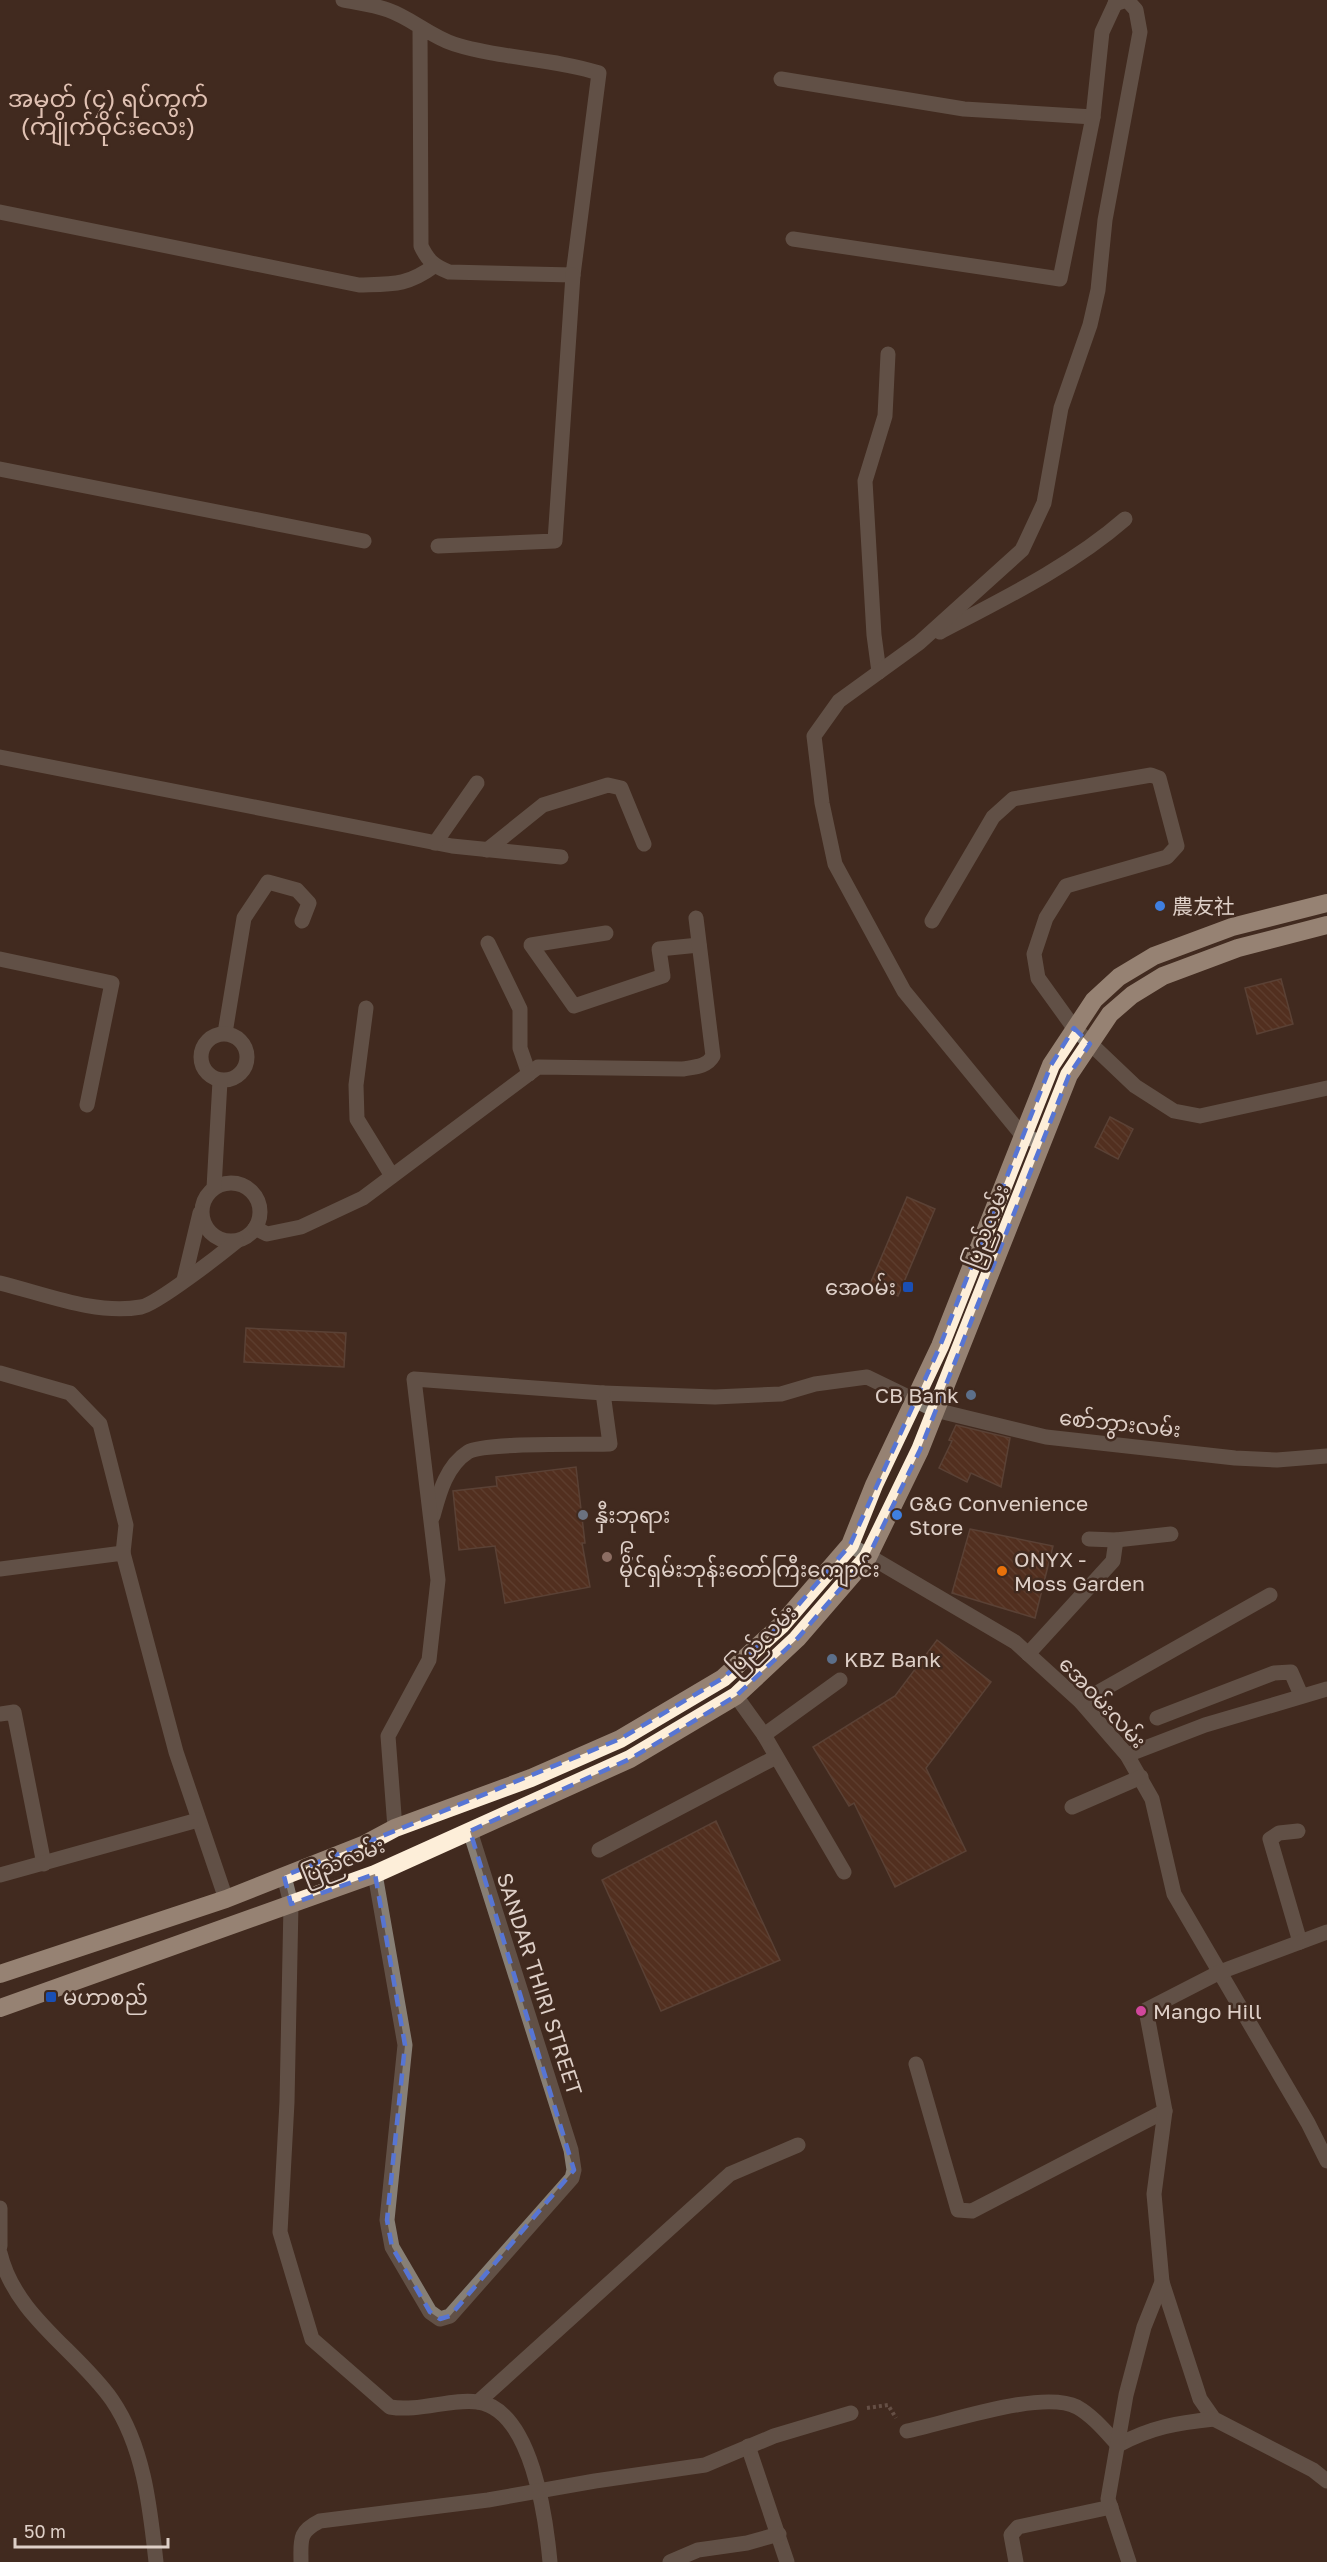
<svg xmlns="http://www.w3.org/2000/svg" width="1327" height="2562" font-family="'Golos Text','Noto Sans SC','Noto Sans Myanmar',sans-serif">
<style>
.building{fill:url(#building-back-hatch);stroke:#785d50;stroke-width:1.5}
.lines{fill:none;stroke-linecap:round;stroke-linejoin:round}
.path{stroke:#907d74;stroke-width:4;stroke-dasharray:3 3;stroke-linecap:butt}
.minor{stroke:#877f75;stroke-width:15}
.highway{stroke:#fdeed9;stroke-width:18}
.marked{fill:none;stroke:#5775d3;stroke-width:4.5;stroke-dasharray:12 8;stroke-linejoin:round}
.shop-dot{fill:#3f7fe0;stroke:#412a1f;stroke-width:2}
.transit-dot{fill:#1a4fb4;stroke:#412a1f;stroke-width:2}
.service-dot{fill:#5c6f8a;stroke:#412a1f;stroke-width:2}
.worship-dot{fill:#6b7280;stroke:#412a1f;stroke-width:2}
.education-dot{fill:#8d6e63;stroke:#412a1f;stroke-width:2}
.food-dot{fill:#e8710a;stroke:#412a1f;stroke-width:2}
.hotel-dot{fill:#d1479c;stroke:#412a1f;stroke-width:2}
.labels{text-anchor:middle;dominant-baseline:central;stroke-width:5;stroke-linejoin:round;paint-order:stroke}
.poi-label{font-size:21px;fill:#decfc7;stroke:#412a1f;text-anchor:start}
.street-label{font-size:21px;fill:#decfc7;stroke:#412a1f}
.quarter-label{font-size:24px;fill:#e0c1b3;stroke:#412a1f}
</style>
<defs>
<pattern id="building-back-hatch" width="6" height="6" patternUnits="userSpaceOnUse" patternTransform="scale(1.5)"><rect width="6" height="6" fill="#67371f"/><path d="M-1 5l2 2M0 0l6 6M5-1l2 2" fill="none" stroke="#7c533e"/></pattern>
</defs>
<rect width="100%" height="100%" fill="#412a1f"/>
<g class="building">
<path d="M1281,979L1293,1024L1257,1034L1245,988Z"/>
<path d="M1110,1117L1133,1129L1118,1159L1095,1147Z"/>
<path d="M907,1197L935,1209L898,1296L870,1284Z"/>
<path d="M246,1328L346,1333L344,1367L244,1362Z"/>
<path d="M956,1425L1010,1438L1001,1487L971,1473L967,1482L939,1468L952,1441L949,1440Z"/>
<path d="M576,1467L585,1543H582L590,1587L505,1603L495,1546L459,1550L453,1491L497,1486L496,1477Z"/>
<path d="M970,1529L1053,1546L1035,1618L952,1593Z"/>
<path d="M937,1640L991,1682L926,1768L966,1851L895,1887L854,1803L849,1806L813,1747L895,1696Z"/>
<path d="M716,1821L780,1960L661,2011L602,1880Z"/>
</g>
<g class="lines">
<path class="path" d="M867,2408L888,2405L896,2418"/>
<g class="minor">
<path d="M343,0C358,3 374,5 388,10C411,18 430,36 454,44C501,59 552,58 599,73L573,275L449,272C434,266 428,261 421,246L420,28"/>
<path d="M781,79L964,109L1093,117"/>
<path d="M0,212L359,285C392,284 407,286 434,266"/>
<path d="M793,239L1060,279L1093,117L1102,32L1115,4"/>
<path d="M0,469L364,541"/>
<path d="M438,546L555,541L573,275"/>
<path d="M940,632C1003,599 1071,566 1125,519"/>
<path d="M879,672L874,635L865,481L885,416L888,354"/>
<path d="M0,757L452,846L561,857"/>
<path d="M435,843L477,783"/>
<path d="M487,850L543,805L608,785L621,788L644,844"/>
<path d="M932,921L993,817L1013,799L1151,775L1159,778L1177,846L1167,857L1066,886L1046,918L1034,954L1038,978L1074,1028L1135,1086L1174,1111L1200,1116L1327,1088"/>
<path d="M606,933L531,945L574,1006L663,976L659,949L699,945"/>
<path d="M488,943L520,1009V1048L529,1074"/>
<path d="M0,959L112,983L87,1105"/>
<path d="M366,1008L356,1085L357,1119L392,1176"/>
<path d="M225,1033L244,918L268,882L297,890L309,903L302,921"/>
<circle cx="224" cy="1057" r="23"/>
<path d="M1042,1143L1022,1135L904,991L835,864L822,803L814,736L839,701L919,643L1022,550L1044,503L1061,408L1090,325L1098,290L1105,220L1140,32L1136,10L1127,0L1115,4L1116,0"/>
<circle cx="231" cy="1212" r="29"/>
<path d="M214,1188L220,1081"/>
<path d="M255,1228L267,1234L301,1227L363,1198L538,1067L683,1069C694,1067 707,1067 713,1056L696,918"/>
<path d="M184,1280L200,1213"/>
<path d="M0,1283C45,1294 95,1315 141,1307C157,1304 221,1254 237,1241"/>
<path d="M0,1373L70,1393L100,1424L126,1525L123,1553"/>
<path d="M433,1516C439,1494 446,1466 468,1452C484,1442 584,1445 610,1444L603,1393L715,1397L781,1394L815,1384L867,1377L935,1410L1046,1437L1235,1458L1277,1460L1327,1456"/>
<path d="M1089,1539L1116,1540L1171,1534"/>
<path d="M850,1545L1015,1642L1081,1702L1127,1755L1152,1799L1174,1894L1308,2123L1327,2161"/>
<path d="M0,1569L123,1553L176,1752L226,1899"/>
<path d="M1028,1654L1113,1561L1116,1540"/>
<path d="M736,1696L764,1735L844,1872"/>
<path d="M1081,1702L1270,1595"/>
<path d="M0,1714L14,1712L44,1864"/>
<path d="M1157,1718L1274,1673L1291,1672L1301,1695"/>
<path d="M764,1735L840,1680"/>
<path d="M1127,1755L1205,1725L1327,1689"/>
<path d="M1072,1807L1141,1777"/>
<path d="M395,1828L388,1736L429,1660L438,1580L414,1379L603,1393"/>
<path d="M1298,1831L1279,1833L1270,1839L1300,1942"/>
<path d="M599,1850L776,1757"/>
<path d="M375,1874L405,2045L387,2220L392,2247L430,2312L440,2319L450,2316L572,2178L574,2170L571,2150L470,1831"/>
<path d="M0,1875L198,1820"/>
<path d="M284,1876L291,1904L287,2102L280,2232L312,2339L390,2407C419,2412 452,2398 478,2402C532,2410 546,2519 550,2562"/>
<path d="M916,2064L958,2210L972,2211L1165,2111"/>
<path d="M0,2208V2246"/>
<path d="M0,2253C15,2316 77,2350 112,2400C144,2447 150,2507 156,2562"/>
<path d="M1162,2282L1200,2399L1214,2419L1313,2470L1327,2481"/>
<path d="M478,2402L730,2174L798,2145"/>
<path d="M907,2431C947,2423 1042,2389 1077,2407C1093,2416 1106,2432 1118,2445C1152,2427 1176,2423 1214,2419"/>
<path d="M748,2446L787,2562"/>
<path d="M301,2562C301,2540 298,2532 320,2521L488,2500L595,2481L705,2465L774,2436L851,2413"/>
<path d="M670,2562L698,2550L747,2543L779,2534"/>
<path d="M1016,2562L1011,2535L1018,2527L1111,2507"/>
<path d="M1129,2562L1108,2499L1126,2395L1144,2327L1162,2282L1154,2194L1165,2111L1146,2010L1220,1972L1327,1932"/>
</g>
<g class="highway">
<path d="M0,1974L226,1899L365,1844L395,1828L531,1778L620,1739L723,1678L781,1625L850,1545L874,1485L940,1346L1051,1065L1094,1000L1119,977L1154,956L1232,927L1327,903"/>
<path d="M0,2008L375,1874L630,1759L736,1696L797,1639L868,1557L920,1450L1069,1075L1110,1014L1132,995L1163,976L1238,948L1327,925"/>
</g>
</g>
<path d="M0 0H1327V2562H0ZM1074,1028L1090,1044L1069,1075L920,1450L868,1557L797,1639L736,1696L630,1759L470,1831L574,2170L450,2316L440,2319L430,2312L392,2247L387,2220L405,2045L375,1874L291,1904L284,1876L620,1739L723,1678L781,1625L850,1545L940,1346L1051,1065Z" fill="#412a1f" fill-opacity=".55" fill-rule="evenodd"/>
<path class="marked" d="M1074,1028L1090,1044L1069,1075L920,1450L868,1557L797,1639L736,1696L630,1759L470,1831L574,2170L450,2316L440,2319L430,2312L392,2247L387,2220L405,2045L375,1874L291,1904L284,1876L620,1739L723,1678L781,1625L850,1545L940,1346L1051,1065Z"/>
<g class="shop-dot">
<circle cx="1160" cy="906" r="6"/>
<circle cx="897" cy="1515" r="6"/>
</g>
<g class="transit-dot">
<rect x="902" y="1281" width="12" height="12" rx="3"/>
<rect x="45" y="1991" width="12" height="12" rx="3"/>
</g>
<g class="service-dot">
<circle cx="971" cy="1395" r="6"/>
<circle cx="832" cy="1659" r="6"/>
</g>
<circle class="worship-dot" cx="583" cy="1515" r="6"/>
<circle class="education-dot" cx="607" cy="1557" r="6"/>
<circle class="food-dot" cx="1002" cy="1571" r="6"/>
<circle class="hotel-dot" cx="1141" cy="2011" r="6"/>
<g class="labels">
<g class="poi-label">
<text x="1172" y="906">農友社</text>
<text x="896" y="1287" text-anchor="end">အေဝမ်း</text>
<text x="959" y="1395" text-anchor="end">CB Bank</text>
<text x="909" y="1503">G&amp;G Convenience<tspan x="909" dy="24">Store</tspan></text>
<text x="595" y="1515">နှီးဘုရား</text>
<text x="619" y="1545">၉<tspan x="619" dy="24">မိုင်ရှမ်းဘုန်းတော်ကြီးကျောင်း</tspan></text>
<text x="1014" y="1559">ONYX -<tspan x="1014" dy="24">Moss Garden</tspan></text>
<text x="844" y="1659">KBZ Bank</text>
<text x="63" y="1997">မဟာစည်</text>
<text x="1153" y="2011">Mango Hill</text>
</g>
<g class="street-label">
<text transform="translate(986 1226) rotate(-69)">ပြည်လမ်း</text>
<text transform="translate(1120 1423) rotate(6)">စော်ဘွားလမ်း</text>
<text transform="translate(761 1639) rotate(-45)">ပြည်လမ်း</text>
<text transform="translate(1103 1702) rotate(47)">အေဝမ်းလမ်း</text>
<text transform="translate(343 1860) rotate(-22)">ပြည်လမ်း</text>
<text transform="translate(540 1984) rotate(72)">SANDAR THIRI STREET</text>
</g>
<g class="quarter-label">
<text x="108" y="97">အမှတ် (၄) ရပ်ကွက်<tspan x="108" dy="28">(ကျိုက်ဝိုင်းလေး)</tspan></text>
</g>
</g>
<path d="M15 2538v9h153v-9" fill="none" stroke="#decfc7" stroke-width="3"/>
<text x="24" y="2538" font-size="18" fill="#decfc7" stroke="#412a1f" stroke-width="4.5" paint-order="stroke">50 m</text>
</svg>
